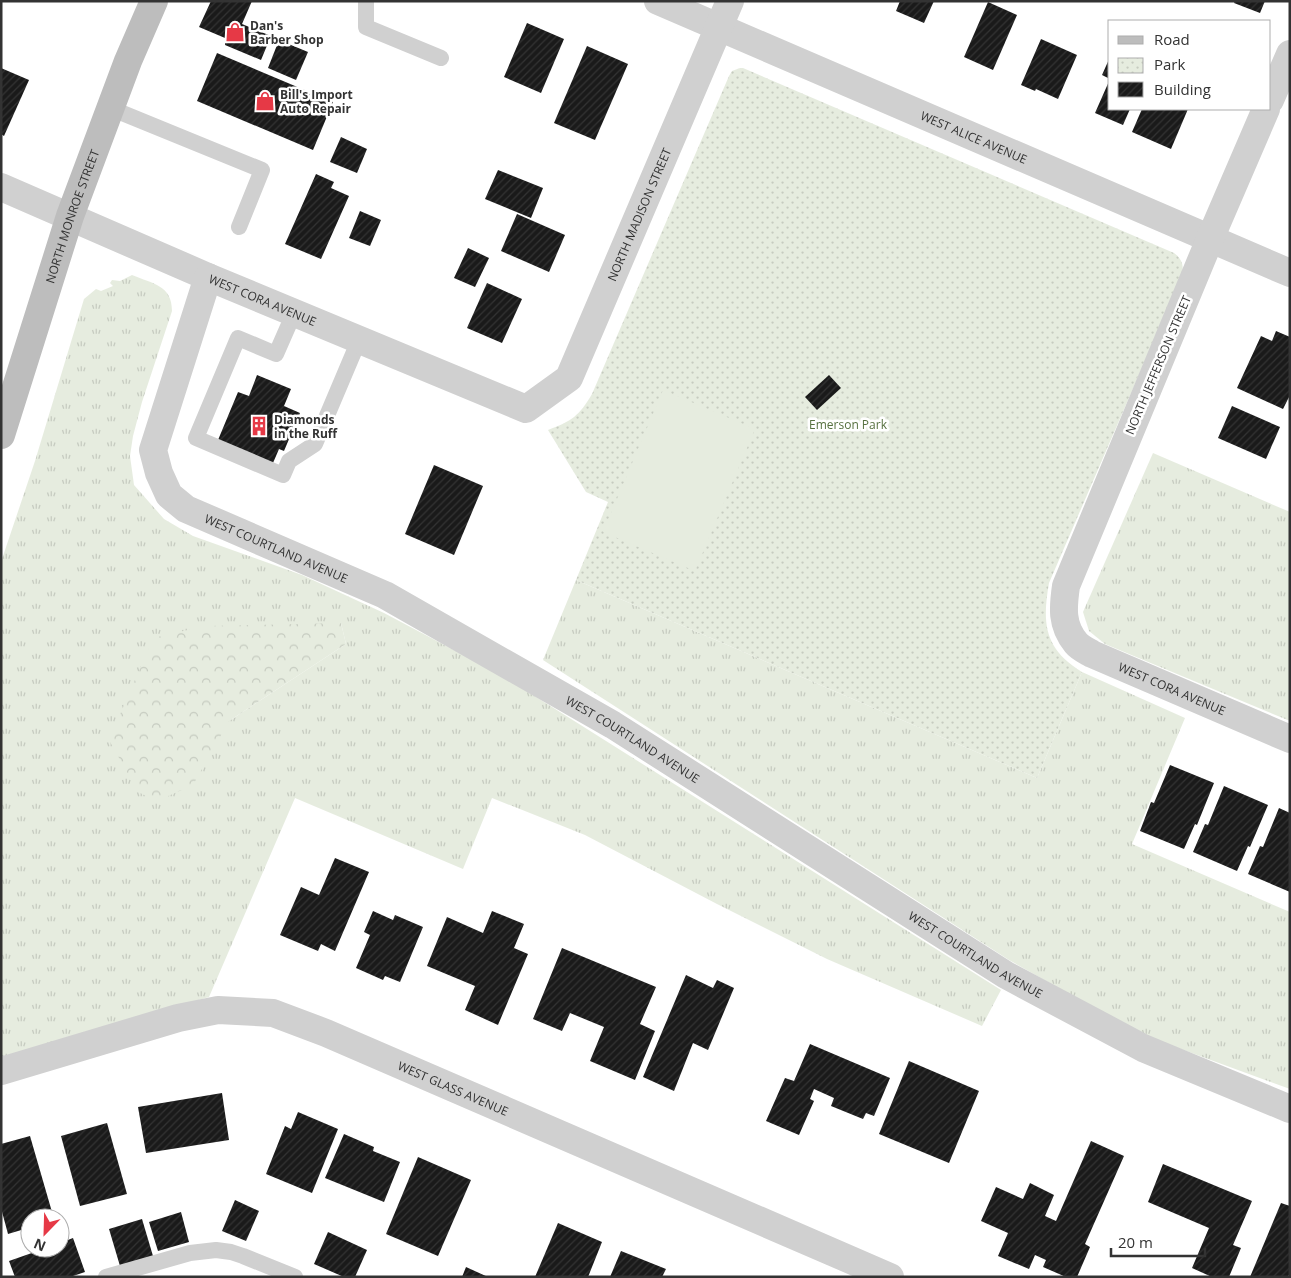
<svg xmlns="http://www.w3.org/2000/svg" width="1291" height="1278" font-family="'Open Sans',sans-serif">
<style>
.grass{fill:url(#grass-tufts);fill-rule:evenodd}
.forest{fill:url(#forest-crowns)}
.park{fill:url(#park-dots)}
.garden{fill:#e6ecdf}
.building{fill:url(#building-hatch)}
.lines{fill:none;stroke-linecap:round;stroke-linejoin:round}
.lane{stroke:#d0d0d0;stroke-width:16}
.street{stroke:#d0d0d0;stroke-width:28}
.secondary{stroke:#bdbdbd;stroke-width:28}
.labels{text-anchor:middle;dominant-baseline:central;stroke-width:5;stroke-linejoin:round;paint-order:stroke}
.poi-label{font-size:12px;font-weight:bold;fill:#333;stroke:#fff;text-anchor:start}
.street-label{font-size:12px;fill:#333;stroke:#fff}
.park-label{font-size:12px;fill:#56703f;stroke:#fff}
</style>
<defs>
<pattern id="grass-tufts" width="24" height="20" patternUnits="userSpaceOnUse" patternTransform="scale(1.25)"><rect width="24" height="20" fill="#e6ecdf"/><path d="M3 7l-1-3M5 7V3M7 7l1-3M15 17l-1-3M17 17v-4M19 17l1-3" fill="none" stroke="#c6cbc0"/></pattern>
<pattern id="forest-crowns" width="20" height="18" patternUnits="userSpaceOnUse" patternTransform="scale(1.25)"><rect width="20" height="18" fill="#e6ecdf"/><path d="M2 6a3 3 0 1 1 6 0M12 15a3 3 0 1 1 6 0" fill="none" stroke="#c6cbc0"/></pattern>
<pattern id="park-dots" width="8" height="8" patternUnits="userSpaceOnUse" patternTransform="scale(1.25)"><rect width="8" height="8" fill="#e6ecdf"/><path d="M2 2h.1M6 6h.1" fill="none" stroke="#c6cbc0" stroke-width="1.8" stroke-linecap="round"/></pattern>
<pattern id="building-hatch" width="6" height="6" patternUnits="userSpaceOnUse" patternTransform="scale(1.25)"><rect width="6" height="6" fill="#1a1a1a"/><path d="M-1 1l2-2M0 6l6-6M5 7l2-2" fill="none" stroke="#333"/></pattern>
</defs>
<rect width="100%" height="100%" fill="#fff"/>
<g class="grass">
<path d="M132,275C153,284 172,285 172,311L142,402L133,436L130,456L134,485L164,519L193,536L302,575L384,613L503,676L1001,990L982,1026L827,959L717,904L585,835L492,798L463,869L295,798L209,997L1,1058V562L35,461L84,299L96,289L101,291L113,286L110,283L112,280L120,281ZM341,623L346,644L229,721Z"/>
<path d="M1153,453L1290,512V721L1105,644L1089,631L1083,612Z"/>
<path d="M576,580L1037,778L1082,672L1185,718L1132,844L1290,912V1089L1140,1034L1009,960L543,660Z"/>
</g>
<path class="forest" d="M341,623L346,644L229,721L193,785L157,801L138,792L109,740L153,638L205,626Z"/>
<path class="park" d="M740,68H743L1174,253C1182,259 1184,265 1182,275L1049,583C1042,623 1044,649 1082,672L1037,778L576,580L608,502L586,492L548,430C572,421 579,416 592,394L729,76L732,71Z"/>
<path class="garden" d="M663,390L755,429L695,571L603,532Z"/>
<g class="building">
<path d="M211,1H252L242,24L271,36L261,60L225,45V38L199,27Z"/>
<path d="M900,1H934L924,23L896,11Z"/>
<path d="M1235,1H1265L1260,13L1234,3Z"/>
<path d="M988,2L1017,15L993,70L964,57Z"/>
<path d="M527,23L564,39L541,93L504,77Z"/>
<path d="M1041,39L1077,55L1058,99L1036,89L1035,91L1021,85Z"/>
<path d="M279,40L308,52L296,80L268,68Z"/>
<path d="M587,46L628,64L595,140L554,123Z"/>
<path d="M217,53L333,102L313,150L197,101Z"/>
<path d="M1110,57V109H1130L1123,125L1095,113L1110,79L1102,75Z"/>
<path d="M1,68L29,80L4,136L1,134Z"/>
<path d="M1142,109H1188L1171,149L1132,132Z"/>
<path d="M341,137L367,149L357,173L330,162Z"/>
<path d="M498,170L543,188L531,218L485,199Z"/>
<path d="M316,174L334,182L331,188L349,196L321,259L285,244Z"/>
<path d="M360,211L381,220L370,246L349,238Z"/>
<path d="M517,214L565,235L549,272L501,251Z"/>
<path d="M468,248L489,258L475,287L454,278Z"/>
<path d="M487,283L522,299L502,343L467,328Z"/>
<path d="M1276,331L1290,337V395L1283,409L1237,388L1261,336L1272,341Z"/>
<path d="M257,375L291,389L284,406L300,413L284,451L279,449L273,463L218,440L238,392L249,396Z"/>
<path d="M829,375L841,388L817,410L805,397Z"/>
<path d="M1232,406L1280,427L1266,459L1218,438Z"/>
<path d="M434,465L483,486L454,555L405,534Z"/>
<path d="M1170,765L1214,783L1197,825L1195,824L1184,849L1140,831L1151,802L1154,803Z"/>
<path d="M1224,786L1268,805L1250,847L1248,846L1237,871L1193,852L1205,824L1208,825Z"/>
<path d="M1279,808L1290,813V892L1248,874L1260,846L1263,847Z"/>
<path d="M335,858L369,872L335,951L321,944L318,951L280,935L301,887L319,895Z"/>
<path d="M373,911L393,920L395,915L423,927L400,982L385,976L383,980L356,968L370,935L364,932Z"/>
<path d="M492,911L524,924L514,948L528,954L498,1025L465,1010L475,986L427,966L447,917L483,933Z"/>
<path d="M562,948L656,987L640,1024L655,1031L635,1080L590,1061L604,1027L570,1013L562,1031L533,1019Z"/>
<path d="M686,975L713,988L717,980L734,988L708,1050L693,1043L674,1091L643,1077Z"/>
<path d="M810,1044L890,1078L874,1116L866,1113L863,1119L831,1106L834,1098L814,1089L810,1099L814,1101L799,1135L766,1121L785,1078L794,1081Z"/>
<path d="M909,1061L979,1091L949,1163L879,1134Z"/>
<path d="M222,1093L229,1140L146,1153L138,1107Z"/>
<path d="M298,1112L338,1129L312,1193L266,1174L285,1126L291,1129Z"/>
<path d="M107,1123L127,1194L80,1206L61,1136Z"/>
<path d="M344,1134L374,1147L373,1151L400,1162L384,1202L325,1178Z"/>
<path d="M30,1136L52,1212L25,1220L28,1228L8,1234L1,1208V1144Z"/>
<path d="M1091,1141L1124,1156L1085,1244L1090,1247L1077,1277H1066L1043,1267L1046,1260L1035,1255L1029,1269L998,1256L1008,1233L981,1221L996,1187L1023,1199L1030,1183L1054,1195L1045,1216L1056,1221Z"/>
<path d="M418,1157L471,1180L438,1256L386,1234Z"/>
<path d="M1163,1164L1252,1201L1233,1245L1241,1248L1229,1277H1212L1192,1268L1209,1228L1148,1202Z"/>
<path d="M235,1200L259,1211L246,1241L222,1231Z"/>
<path d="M1281,1203L1290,1206V1273L1288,1277H1250Z"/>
<path d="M181,1212L189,1242L158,1251L149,1222Z"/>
<path d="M142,1219L153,1256L120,1266L109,1229Z"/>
<path d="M558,1223L602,1242L588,1277H535Z"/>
<path d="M328,1232L367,1250L355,1277H344L314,1264Z"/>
<path d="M73,1238L85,1272L70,1277H15L9,1261L46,1248H60V1243Z"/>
<path d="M621,1251L666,1269L662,1277H610Z"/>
<path d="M466,1267L488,1277H462Z"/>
</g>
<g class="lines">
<g class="lane">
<path d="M366,1V27L441,58"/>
<path d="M110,108L262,170L239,227"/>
<path d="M294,313L276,354L238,338L196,438L283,475L289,461L315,444L359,340"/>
<path d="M106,1277L190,1253L216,1250L231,1252L243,1256L295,1277"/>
</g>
<g class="street">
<path id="s1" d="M658,1L1290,273"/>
<path d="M1270,100L1290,54"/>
<path id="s2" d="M1266,109L1210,239L1066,586C1063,607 1061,625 1076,643C1080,648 1087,651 1092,654L1290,739"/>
<path id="s3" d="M1,187L208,277L526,409L569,378L730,1"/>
<path id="s4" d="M208,277L153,450L159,473L169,495L186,509L385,595L613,725L1006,975L1143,1048L1290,1109"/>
<path id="s5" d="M1,1071L178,1018L218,1010L273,1013L326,1033L890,1277"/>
</g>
<path class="secondary" id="s6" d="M1,435L70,216L128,61L154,1"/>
</g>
<defs>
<symbol id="shop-bare" viewBox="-9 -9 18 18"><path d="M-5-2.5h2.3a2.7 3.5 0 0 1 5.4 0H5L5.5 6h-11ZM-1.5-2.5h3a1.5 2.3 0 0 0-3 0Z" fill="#e63946" stroke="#fff" stroke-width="2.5" paint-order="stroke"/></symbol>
<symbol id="building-bare" viewBox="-9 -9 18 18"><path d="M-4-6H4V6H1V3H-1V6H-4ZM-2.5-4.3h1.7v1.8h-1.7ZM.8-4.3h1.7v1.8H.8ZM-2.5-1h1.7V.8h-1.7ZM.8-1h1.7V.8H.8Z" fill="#e63946" stroke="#fff" stroke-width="2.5" paint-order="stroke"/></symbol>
</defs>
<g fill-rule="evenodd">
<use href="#shop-bare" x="221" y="18" width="28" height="28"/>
<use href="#shop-bare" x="251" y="87" width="28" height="28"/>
<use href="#building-bare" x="245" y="412" width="28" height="28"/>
</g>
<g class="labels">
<g class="poi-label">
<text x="250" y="25">Dan's<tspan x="250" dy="14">Barber Shop</tspan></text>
<text x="280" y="94">Bill's Import<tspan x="280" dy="14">Auto Repair</tspan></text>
<text x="274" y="419">Diamonds<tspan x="274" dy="14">in the Ruff</tspan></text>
</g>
<g class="street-label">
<text stroke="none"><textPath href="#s1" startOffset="344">WEST ALICE AVENUE</textPath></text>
<text stroke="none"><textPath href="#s3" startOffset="801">NORTH MADISON STREET</textPath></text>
<text stroke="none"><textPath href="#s6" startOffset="230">NORTH MONROE STREET</textPath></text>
<text stroke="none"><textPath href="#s3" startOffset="285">WEST CORA AVENUE</textPath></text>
<text transform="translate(1158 365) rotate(-67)">NORTH JEFFERSON STREET</text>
<text stroke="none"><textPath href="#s4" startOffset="350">WEST COURTLAND AVENUE</textPath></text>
<text stroke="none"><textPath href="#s2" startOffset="684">WEST CORA AVENUE</textPath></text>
<text stroke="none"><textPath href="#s4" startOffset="755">WEST COURTLAND AVENUE</textPath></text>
<text stroke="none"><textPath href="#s4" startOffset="1160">WEST COURTLAND AVENUE</textPath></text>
<text stroke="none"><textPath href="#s5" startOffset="476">WEST GLASS AVENUE</textPath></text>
</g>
<g class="park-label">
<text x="848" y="424">Emerson Park</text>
</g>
</g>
<rect width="1291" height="1278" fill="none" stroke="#333333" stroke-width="5"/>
<rect x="1108" y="20" width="162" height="90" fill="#ffffff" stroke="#adadad"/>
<rect x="1118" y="36" width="25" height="8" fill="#bdbdbd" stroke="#adadad"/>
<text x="1154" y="45" font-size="15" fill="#333333">Road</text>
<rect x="1118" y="58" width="25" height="15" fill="url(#park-dots)" stroke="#adadad"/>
<text x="1154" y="70" font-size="15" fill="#333333">Park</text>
<rect x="1118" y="82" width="25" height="15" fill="url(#building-hatch)" stroke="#adadad"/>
<text x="1154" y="95" font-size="15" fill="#333333">Building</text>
<g transform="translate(45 1233) rotate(203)"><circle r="24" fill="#ffffff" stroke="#adadad"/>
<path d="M0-4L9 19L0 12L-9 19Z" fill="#e63946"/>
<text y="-8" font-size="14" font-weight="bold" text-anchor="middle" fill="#333333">N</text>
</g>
<path d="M1111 1248v8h94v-8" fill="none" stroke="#333333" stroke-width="2.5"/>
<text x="1118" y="1248" font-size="15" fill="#333333" stroke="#ffffff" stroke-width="4" paint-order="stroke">20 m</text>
</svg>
